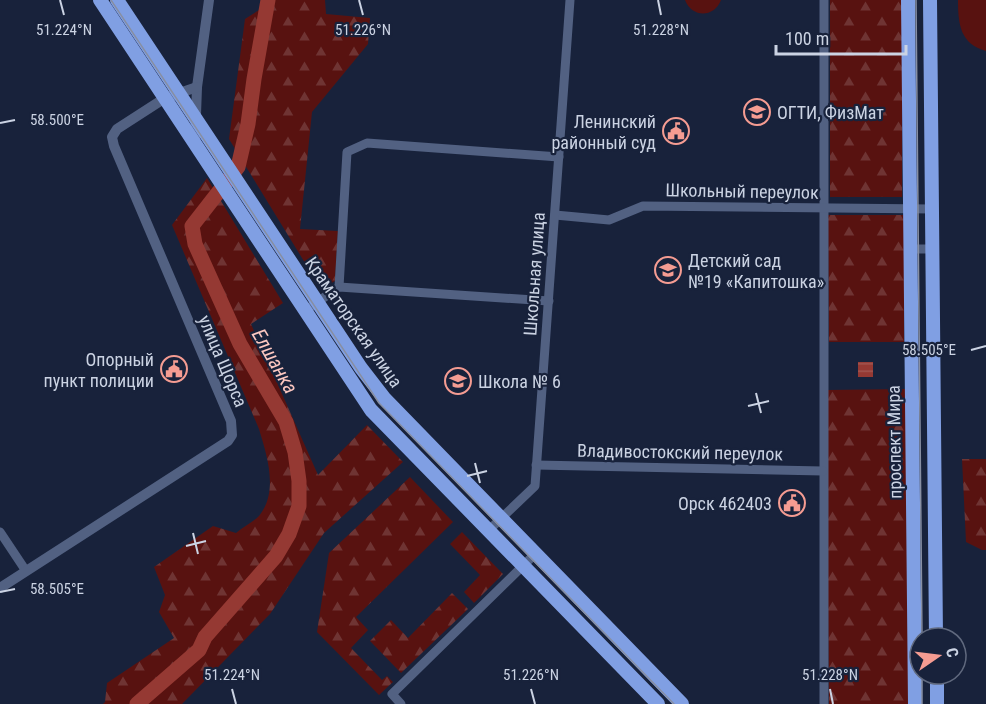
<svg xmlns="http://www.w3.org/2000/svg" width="986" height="704" font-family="'Roboto Condensed',sans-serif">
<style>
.forest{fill:url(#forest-firs)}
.park{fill:#581210}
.water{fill:url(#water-rules)}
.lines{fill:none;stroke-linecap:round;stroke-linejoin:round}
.river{stroke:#953933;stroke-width:15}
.minor{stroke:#526182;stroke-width:9}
.tertiary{stroke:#526182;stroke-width:10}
.primary{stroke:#809fe3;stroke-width:14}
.tram{stroke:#878fa3;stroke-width:1.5}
.ticks{fill:none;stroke:#cbd3e3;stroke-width:2}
.labels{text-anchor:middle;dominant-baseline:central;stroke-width:4.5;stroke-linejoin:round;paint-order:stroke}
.poi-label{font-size:18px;fill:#cbd3e3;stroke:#18223b;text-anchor:start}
.street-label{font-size:18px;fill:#cbd3e3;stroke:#18223b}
.water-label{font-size:20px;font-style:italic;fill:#fdc8c1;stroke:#18223b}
.ticks-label{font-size:15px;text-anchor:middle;fill:#cbd3e3;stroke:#18223b;stroke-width:4.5;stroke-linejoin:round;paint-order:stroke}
</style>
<defs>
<pattern id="forest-firs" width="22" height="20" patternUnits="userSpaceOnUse" patternTransform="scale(1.5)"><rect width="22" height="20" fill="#581210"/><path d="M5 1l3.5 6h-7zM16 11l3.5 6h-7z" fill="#6f3433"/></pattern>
<pattern id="water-rules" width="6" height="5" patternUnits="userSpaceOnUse" patternTransform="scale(1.5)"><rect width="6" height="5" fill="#953933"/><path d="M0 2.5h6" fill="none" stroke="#a25550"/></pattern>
</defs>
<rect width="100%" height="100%" fill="#18223b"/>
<g class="forest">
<path d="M263,0H325L326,14L370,18L368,44L312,112L300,229L338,231L335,281L321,289L229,139L245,19L262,8Z"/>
<rect x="830" y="0" width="72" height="197"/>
<path d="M207,178L283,303L251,324L318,475L367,425L403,462L324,533L270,614L182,704H103L105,702L107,683L174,638L159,612L165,595L154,567L213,526L236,533C243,527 253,522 259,516C279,491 267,456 259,429L172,225Z"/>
<path d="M828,215H904V342H829Z"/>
<path d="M906,389L909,704H829L826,390Z"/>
<path d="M962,459H986V550H982L966,542Z"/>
<path d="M410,477L453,522L356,617L368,630L351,648L382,680L387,676L393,682L379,695L317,632L329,553Z"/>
<path d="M462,532L503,574L474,603L464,592L480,575L450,544Z"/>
<path d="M452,593L468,609L401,673L370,641L391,620L408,638Z"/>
</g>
<g class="park">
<path d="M685,0H721C714,18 692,18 685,0Z"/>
<path d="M958,0H986V51C960,44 958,24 958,0Z"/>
</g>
<rect class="water" x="858" y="362" width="15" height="15"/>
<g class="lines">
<path class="river" d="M137,704L199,650L205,637L276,556L289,534L299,506V481L295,452L286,422L240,344L195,244L192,226L238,167L248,124L254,79L268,0"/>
<g class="minor">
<path d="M824,0V704"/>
<path d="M555,215L609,220L643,206L932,209"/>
<path d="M911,249H933"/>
<path d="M339,287L347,152L367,143L559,157"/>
<path d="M306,310L339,287L549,301"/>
<path d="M536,465L823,471"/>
<path d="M488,531L535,486L570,0"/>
<path d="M0,532L26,571"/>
<path d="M401,704L392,694L535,554"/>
</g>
<g class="tertiary">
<path d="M195,142L197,87L209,0"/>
<path d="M0,588L228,441L232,435L231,421L114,146L112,137L117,129L165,98L197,87"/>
</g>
<g class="primary">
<path d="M100,0L371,410L658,704"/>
<path d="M117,0L361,368L385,399L682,704"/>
<path d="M908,0L915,704"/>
<path d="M930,0L936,638"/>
<path d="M937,674V704"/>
</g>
<g class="tram">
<path d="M111,0L379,403L674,704"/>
<path d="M916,0L922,638"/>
<path d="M922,674V704"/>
</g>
</g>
<path class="ticks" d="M60,0L64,15M359,0L363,15M658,0L661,15M0,123L15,120M971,350L986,346M756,393L761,413M748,406L769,401M475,463L480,483M467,476L487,471M193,533L198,554M186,546L206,541M0,592L15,589M232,689L236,704M531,689L535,704M830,689L833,704"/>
<defs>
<symbol id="university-ring" viewBox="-11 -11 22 22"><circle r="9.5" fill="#18223b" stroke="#f59c92" stroke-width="1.5"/><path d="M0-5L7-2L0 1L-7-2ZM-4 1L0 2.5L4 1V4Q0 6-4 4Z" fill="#f59c92"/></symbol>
<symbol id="civic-ring" viewBox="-11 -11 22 22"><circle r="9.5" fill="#18223b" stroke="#f59c92" stroke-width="1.5"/><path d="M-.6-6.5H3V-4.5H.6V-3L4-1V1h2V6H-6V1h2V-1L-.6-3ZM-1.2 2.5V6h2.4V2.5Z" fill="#f59c92"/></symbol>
<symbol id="school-ring" viewBox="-11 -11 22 22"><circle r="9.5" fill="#18223b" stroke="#f59c92" stroke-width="1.5"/><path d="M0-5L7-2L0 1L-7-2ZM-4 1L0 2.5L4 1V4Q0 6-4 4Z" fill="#f59c92"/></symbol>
</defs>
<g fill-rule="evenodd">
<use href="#university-ring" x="742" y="97" width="30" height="30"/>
<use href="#civic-ring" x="661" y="116" width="30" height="30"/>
<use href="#school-ring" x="653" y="255" width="30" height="30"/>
<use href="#civic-ring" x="159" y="354" width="30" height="30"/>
<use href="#school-ring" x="443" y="366" width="30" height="30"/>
<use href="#civic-ring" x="777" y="488" width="30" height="30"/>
</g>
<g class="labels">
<g class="poi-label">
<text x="777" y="112">ОГТИ, ФизМат</text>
<text x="656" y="121" text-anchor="end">Ленинский<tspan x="656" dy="21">районный суд</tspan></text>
<text x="688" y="260">Детский сад<tspan x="688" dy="21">№19 «Капитошка»</tspan></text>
<text x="154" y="359" text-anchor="end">Опорный<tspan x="154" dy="21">пункт полиции</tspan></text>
<text x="478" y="381">Школа № 6</text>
<text x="772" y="503" text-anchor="end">Орск 462403</text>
</g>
<g class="street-label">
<text transform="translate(742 191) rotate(1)">Школьный переулок</text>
<text transform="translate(534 274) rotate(-86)">Школьная улица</text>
<text transform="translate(354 322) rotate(55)">Краматорская улица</text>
<text transform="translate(223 361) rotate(67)">улица Щорса</text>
<text transform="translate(894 442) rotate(-91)">проспект Мира</text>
<text transform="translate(680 452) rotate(1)">Владивостокский переулок</text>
</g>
<g class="water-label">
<text transform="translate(275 361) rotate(60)">Елшанка</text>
</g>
</g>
<g class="ticks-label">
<text x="64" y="35">51.224°N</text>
<text x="363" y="35">51.226°N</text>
<text x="661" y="35">51.228°N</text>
<text x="57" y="125">58.500°E</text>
<text x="929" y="355">58.505°E</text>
<text x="57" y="594">58.505°E</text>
<text x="232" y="680">51.224°N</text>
<text x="531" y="680">51.226°N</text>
<text x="830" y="680">51.228°N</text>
</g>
<g transform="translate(938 656) rotate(76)"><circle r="28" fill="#18223b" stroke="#60697e" stroke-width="1.5"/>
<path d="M0-4.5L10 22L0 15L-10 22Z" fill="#f59c92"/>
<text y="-9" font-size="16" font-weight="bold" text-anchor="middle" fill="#cbd3e3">С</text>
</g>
<path d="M776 45v9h130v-9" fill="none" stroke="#cbd3e3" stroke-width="3"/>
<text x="785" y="45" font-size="18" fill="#cbd3e3" stroke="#18223b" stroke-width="4.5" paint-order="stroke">100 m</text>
</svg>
